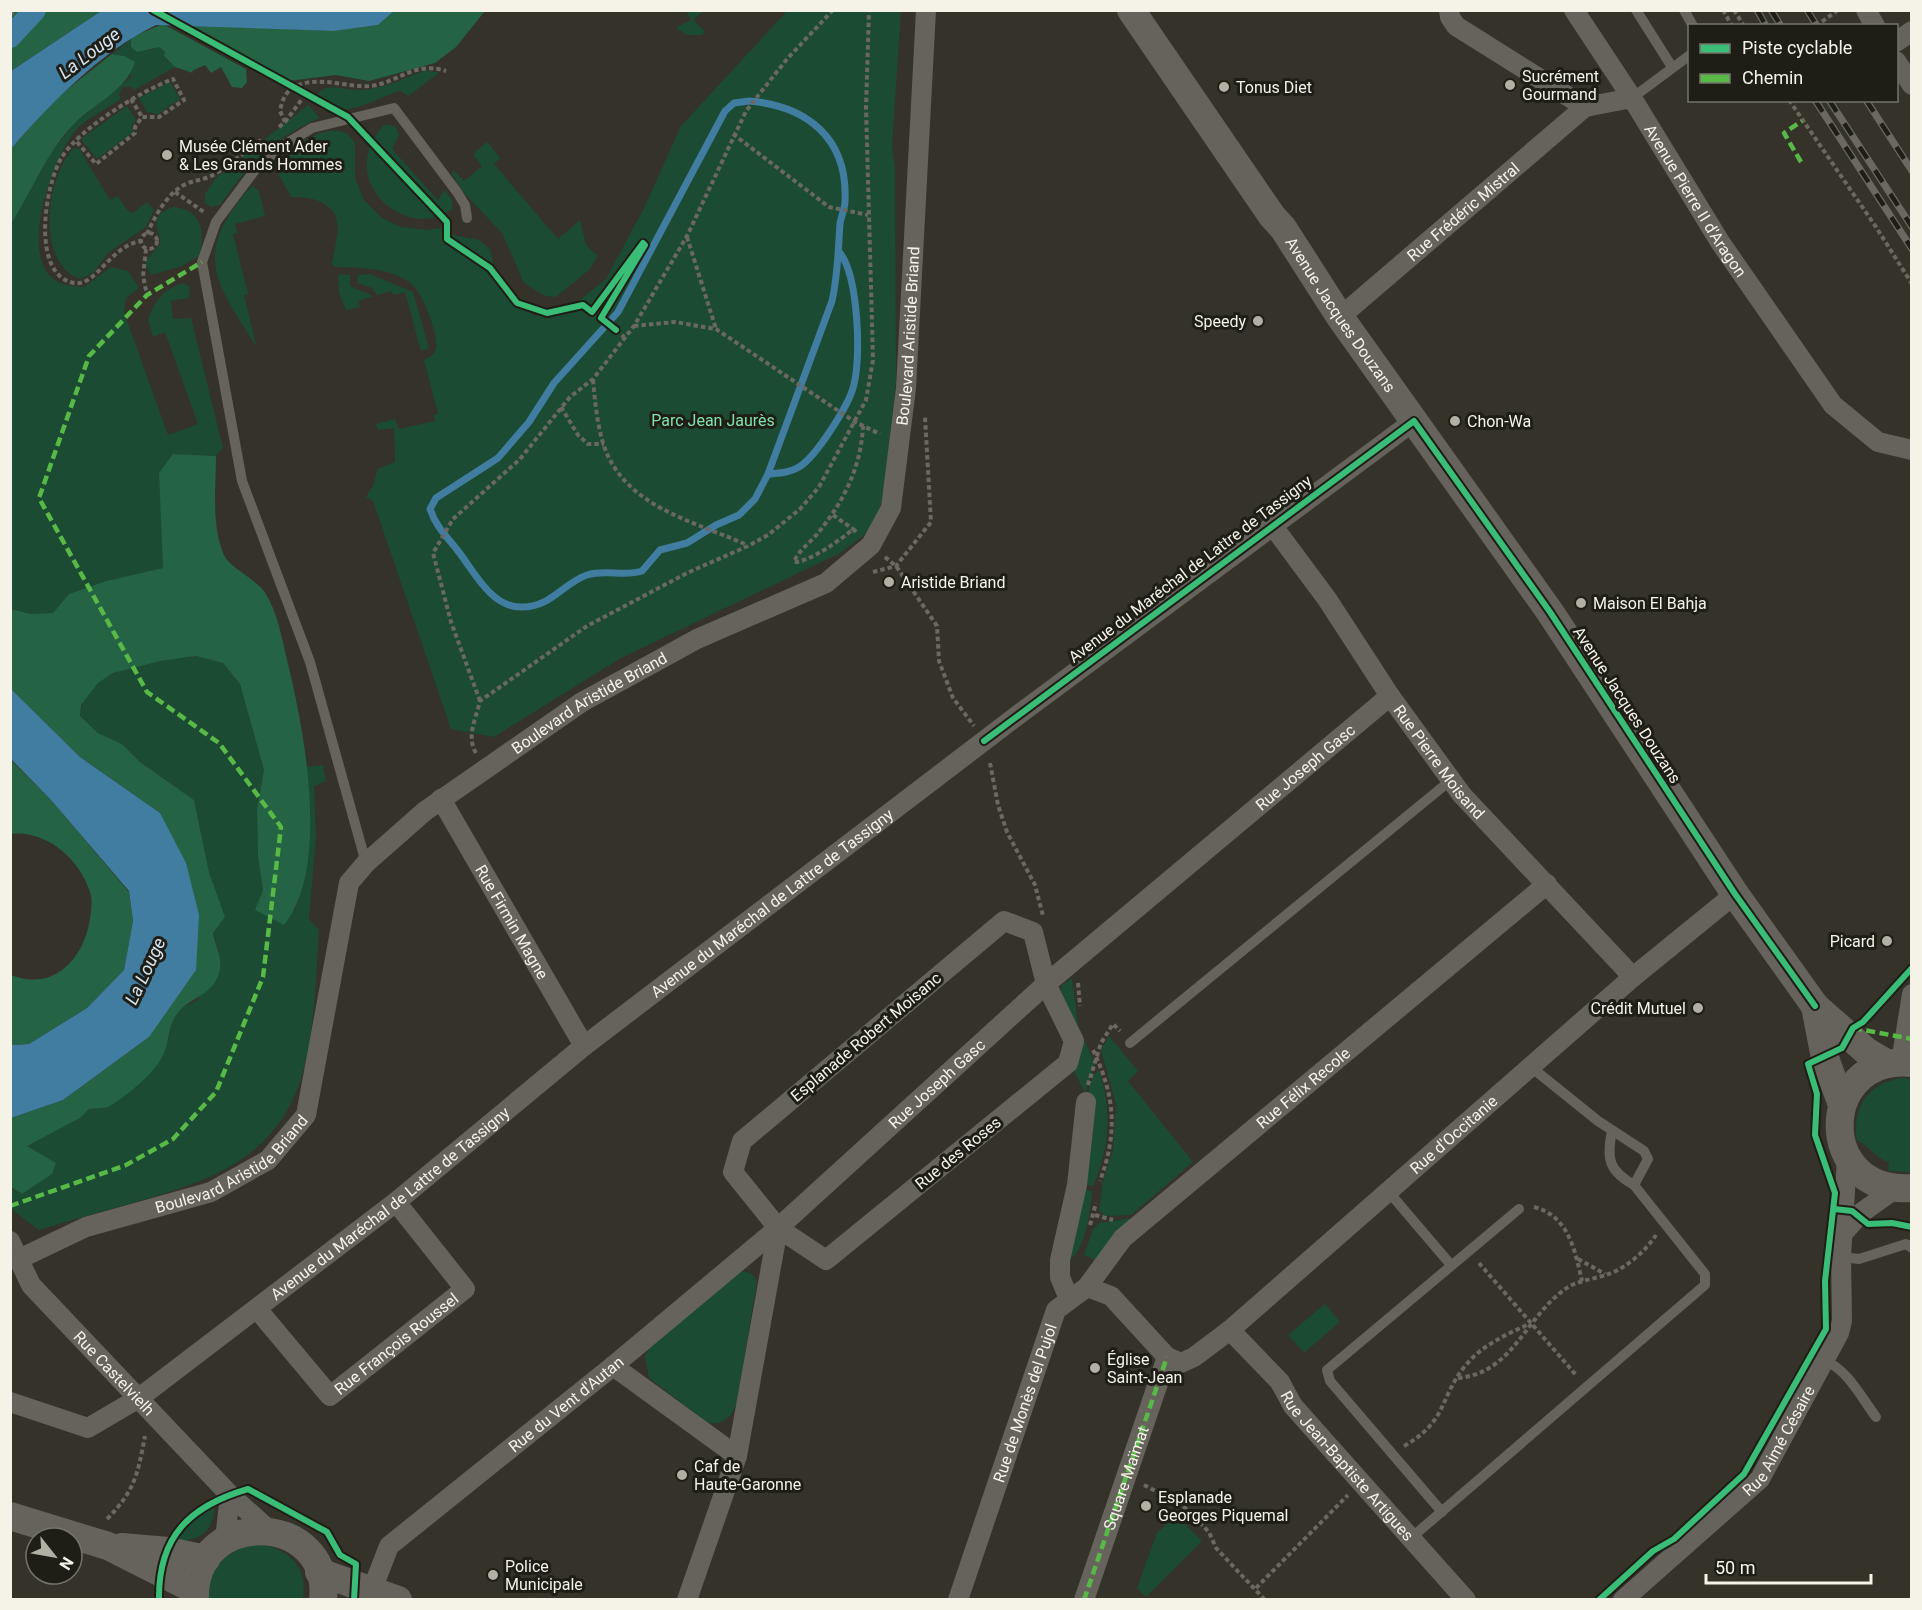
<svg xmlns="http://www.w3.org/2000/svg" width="1922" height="1610" font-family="Roboto,sans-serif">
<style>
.green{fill:#1b4b33}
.forest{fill:#256345}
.water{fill:#417da0}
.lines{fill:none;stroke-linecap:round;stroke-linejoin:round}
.stream{stroke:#417da0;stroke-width:7}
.canal{stroke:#417da0;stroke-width:22}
.path{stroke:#6a6861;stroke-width:4;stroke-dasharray:4.5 3;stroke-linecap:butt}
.lane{stroke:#65635c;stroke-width:10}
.street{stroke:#65635c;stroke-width:20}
.secondary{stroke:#65635c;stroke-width:28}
.rail-casing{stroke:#6a6860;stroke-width:7}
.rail{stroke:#1f1e16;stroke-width:4.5;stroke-dasharray:14;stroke-linecap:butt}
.quiet{stroke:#58b947;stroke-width:4.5;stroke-dasharray:9 4.5;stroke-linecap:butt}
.cycleway-casing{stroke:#1f1e16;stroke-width:10}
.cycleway{stroke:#3abd76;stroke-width:6}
.poi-dot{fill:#b2afa5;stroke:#1f1e16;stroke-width:2}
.labels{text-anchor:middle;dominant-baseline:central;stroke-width:6;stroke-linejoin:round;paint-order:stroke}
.poi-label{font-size:16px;fill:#f5f3e8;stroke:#1f1e16;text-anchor:start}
.street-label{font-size:16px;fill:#f5f3e8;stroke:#1f1e16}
.park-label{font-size:16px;fill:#7fe2ad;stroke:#1f1e16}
.water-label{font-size:18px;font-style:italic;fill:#d4e5f1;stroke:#1f1e16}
</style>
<rect width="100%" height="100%" fill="#353229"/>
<g class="green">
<path d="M686,11H703L693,20L705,31L702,35H687L676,28L691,20Z"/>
<path d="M787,11H901L892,147L895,166L896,381L883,498L876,521L862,537L840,553L621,658L494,737L451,729L373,501L366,497L374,484L377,469L395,462L394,428L378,430L376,424L395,419L399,429L435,421L434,415L438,414L424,360C429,357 436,354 436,347C438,332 421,288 408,281C384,267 361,268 335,267L332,264L338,231L336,216C325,199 310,197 291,197L273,164C292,149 336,111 355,143V178L364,200L382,218L401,227L428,230L439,228L454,235L479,240L490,249L496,277L514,304L536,316L571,311L576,303L606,279L644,208L681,126Z"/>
<path d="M131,39V47L150,50L160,46L165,52L164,57L175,67L134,90L131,87H122L119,95L121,99C107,109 86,118 75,131C53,158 17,256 56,281C64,286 75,286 84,287L111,267L128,271L139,288L126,298L124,312L168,435L198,424L165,332L153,337L148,319C156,301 163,288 184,283L190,287L189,298L171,301L173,319L191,318L223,448L216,456L173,454L160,473L163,568L106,581L69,594L53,613L31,614L11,609V224L51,153L75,123L131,77L124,56L112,54Z"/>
<path d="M426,70L439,73L408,96L401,91L395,92C373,101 336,123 316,98L319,92C331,82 346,91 361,90C383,89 405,78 426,70Z"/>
<path d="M170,82L180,99L158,114L147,112L139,98Z"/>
<path d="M308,105L320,118C276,136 247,165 221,204L212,207L205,203V194L216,178Z"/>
<path d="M127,106L136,120L132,125L133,132L97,159L81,139Z"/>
<path d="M386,124L396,127L399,135L392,149L438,200L444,190L452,199V209C413,239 352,195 370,147C374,138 378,130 386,124Z"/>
<path d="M487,142L500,158L494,164L558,239L580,220L586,245L598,256L590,269L556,297L545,296L524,283L502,233L464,193L452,174L453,170L464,181L482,166L473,154Z"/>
<path d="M74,148L79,149L110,200L118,196L127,210L133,213L147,202L154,210L146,227L109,252L93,273L80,279C35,263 46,176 74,148Z"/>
<path d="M253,186L259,191L265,216L235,224L237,233L233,234L248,294L244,295L257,348C229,300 193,265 232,211C239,202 244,192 253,186Z"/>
<path d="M173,207C201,209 206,232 199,256L182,266L151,275L145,262L160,244C160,226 146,218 173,207Z"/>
<path d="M338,274L350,275V286L373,296L358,301L360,307L346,310L339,293Z"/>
<path d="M370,274L413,292L429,348L421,351L405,292L393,295L392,291L377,295L372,288L357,283L358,275Z"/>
<path d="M196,656L223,663L240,684L264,770L257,809L258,857L263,890L256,910L295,911C311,863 309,816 307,767L323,765L326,781L314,786L316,837L309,919L319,930C316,978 315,1028 302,1075C275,1166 198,1184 118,1207C92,1214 66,1222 39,1230L11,1209L10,1187L22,1194L51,1174L55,1163L26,1146L80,1118L89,1109L106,1108L169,1038C170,1018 179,1007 198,1000L219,952L213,933L225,917L209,872L194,800L140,762L122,744L98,733L80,716C84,665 158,661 196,656Z"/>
<path d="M1072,978L1078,1026L1095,1064L1085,1093L1072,1067L1070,1019L1061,992L1062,985Z"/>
<path d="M1109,1036L1138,1071L1128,1081L1193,1162L1131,1215L1105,1216L1099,1210L1103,1181L1113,1150L1116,1104L1101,1050Z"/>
<path d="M1099,1070C1112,1109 1110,1148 1093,1186L1081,1184L1089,1089L1093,1076Z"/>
<path d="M1901,1078L1911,1079V1172L1888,1171L1889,1162C1874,1158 1870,1146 1857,1140C1852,1107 1868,1084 1901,1078Z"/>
<path d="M1080,1189L1092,1191C1091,1209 1085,1253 1067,1261Z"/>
<path d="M1133,1218L1100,1262L1084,1255L1093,1229L1099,1223Z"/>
<path d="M738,1271C747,1271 752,1273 757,1281L737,1402C732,1416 724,1427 707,1422L649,1378L645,1357L651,1344Z"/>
<path d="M1325,1304L1340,1322L1304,1353L1288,1335Z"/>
<path d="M214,1504C216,1528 200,1543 176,1540L194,1517Z"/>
<path d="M1176,1515L1202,1541L1146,1597L1137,1588L1157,1533Z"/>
<path d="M255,1542C287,1550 308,1562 303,1599L209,1600C209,1561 223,1556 255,1542Z"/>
</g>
<g class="forest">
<path d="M11,11H101L11,71Z"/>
<path d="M394,11H485L456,47L435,63L369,81L336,75L288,81L186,25L334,31L378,25Z"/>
<path d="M163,24L246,69L247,82L242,88L232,87L221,67L211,73L205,65L192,71L193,73L175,67L164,56L165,52L160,47L137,52L131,47V39L134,36Z"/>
<path d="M112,54L124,56L135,62C127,90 95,103 75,123C47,151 32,191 11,224V149L55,99Z"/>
<path d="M173,454L216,456C216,488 211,525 224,555C229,567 255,579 264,591C277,610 282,639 287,660C304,728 331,867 284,925L255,910L263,890L258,857L257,809L264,770L240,684L223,663L196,656L160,661L113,673L98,683L81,705L80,716L98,733L122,744L140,762L194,800L209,872L225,917L213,933C215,945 222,956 220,969C215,996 190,996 177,1014C167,1027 170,1043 162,1057C155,1073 123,1099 108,1107C102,1109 95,1108 89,1109L80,1118L27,1146L56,1163L52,1174L22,1194L11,1187V1118L63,1100L149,1037L160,813L80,757L11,689V609L31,614L53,613L69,594L106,581L163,568L159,473Z"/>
<path d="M10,759L51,800L129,892L133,921L124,970L87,1008L29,1044L11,1045V975C51,991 81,963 89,924C91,914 93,901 90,892C79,858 46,830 11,834Z"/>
</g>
<g class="water">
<path d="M101,11V10L394,11L378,25L334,31L156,25C101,51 50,104 11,149V71Z"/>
<path d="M11,689L80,757L160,813L186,863L199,915L196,970L149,1037L63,1100L11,1118V1045L29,1044L87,1008L124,970L133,921L129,891L51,800L11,759Z"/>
</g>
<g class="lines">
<g class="stream">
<path d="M749,101C808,106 848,139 845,201C845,209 841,216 840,224C838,251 838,275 832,301L768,474L755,499L739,515L716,525L687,543L660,550L642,571C625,577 605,569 587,575C563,583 552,607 522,607C491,608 474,571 458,551C447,537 436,527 430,509L436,498L498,458L529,422L554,383L618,312L725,111L734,103Z"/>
<path d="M768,474C780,473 789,473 799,467C816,457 848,406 853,388C862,359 858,276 840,253"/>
</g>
<path class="canal" d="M10,37L35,10"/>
<g class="path">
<path d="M1723,10L1732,26"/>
<path d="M1734,10L1744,26"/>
<path d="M10,15L15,10"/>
<path d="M1816,26L1838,10"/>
<path d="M131,99L142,117"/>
<path d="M1789,100L1876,227L1912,284"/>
<path d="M285,122L305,95"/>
<path d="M279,127L285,122L280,111C282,102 284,93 293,88C316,74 346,88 371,86C400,82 413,61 446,71"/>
<path d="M733,134L829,207L868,215"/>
<path d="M77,142L96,164L135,133V127L142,117H159L184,100L173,79C141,91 80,128 62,157C45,184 30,275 74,283C96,287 110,246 141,241"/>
<path d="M175,192L204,212"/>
<circle cx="149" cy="241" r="8"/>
<path d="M147,234C155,216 166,195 184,185C193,180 205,180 215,174C231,164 246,151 261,140"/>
<path d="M687,237L716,329"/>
<path d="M146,249L143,276L147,295"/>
<path d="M592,312L601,318"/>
<path d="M634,326L675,322L716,329L855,422L880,434"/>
<path d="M616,330L624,337"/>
<path d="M593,380C595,401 597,423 603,443C623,507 694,521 747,545"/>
<path d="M561,407L578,435L588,444H604"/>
<path d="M833,515L853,529"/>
<path d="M856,532L853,529C842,539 808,563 794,562C797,552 811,542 818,533C844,501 861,467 863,426"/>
<path d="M885,557L896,566L937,626L939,661L953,698L974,726"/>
<path d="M873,572L896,566L931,522L925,417"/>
<path d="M480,701L451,622L433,553L453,519L520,459L570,397L593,379L634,326L687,236L746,111L787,59L833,10"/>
<path d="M476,753C466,737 476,718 480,701L587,626L687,573L748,546L768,535L800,509L819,487L866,400L873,360L866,108L869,10"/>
<path d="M990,763L998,805L1007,832L1035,885L1043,916"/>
<path d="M1078,983L1080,1006"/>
<path d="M1093,1050C1115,1096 1118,1132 1100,1181"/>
<path d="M1088,1085L1101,1043L1113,1024L1120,1031"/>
<path d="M1534,1207C1569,1216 1575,1251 1582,1281"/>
<path d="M1095,1215L1113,1220"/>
<path d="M1090,1225L1096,1203"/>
<path d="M1578,1259L1605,1274"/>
<path d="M1479,1263L1576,1375"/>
<path d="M1458,1378C1511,1373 1523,1323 1560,1293C1573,1281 1590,1280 1606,1275C1625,1269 1645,1252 1656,1235"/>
<path d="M1404,1446C1448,1421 1439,1398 1465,1366C1481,1346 1505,1335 1527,1325"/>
<path d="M1144,1485L1182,1505L1209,1532L1216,1548L1265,1600"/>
<path d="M107,1519C135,1491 138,1473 145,1436"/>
<path d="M1256,1588L1348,1495"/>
</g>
<g class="lane">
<path d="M1636,10L1672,67"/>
<path d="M1684,10L1693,26"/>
<path d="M1632,98L1690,55"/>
<path d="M366,863L310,662L242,481L202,262L216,222L255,170L279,148L312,128L394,108L457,192L465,205L467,218"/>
<path d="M1130,1043L1451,780"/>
<path d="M1612,1131C1606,1159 1609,1171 1634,1185"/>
<path d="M1388,1191L1451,1265"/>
<path d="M1841,1257L1859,1259L1906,1244L1912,1248"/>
<path d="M1824,1360C1848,1370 1861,1397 1876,1417"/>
<path d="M1442,1512L1330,1381L1327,1370L1519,1209"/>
<path d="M1411,1538L1705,1285V1274L1634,1185L1648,1159L1644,1151L1598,1121L1531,1067"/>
</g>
<g class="street">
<path d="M1449,10L1450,17L1456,26L1585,107L1632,98"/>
<path id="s1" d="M1574,10L1632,98L1720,242L1833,405L1878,442L1912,450"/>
<path d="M1866,10L1875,26"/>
<path d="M1896,42L1912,31"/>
<path d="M1896,61L1912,85"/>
<path id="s2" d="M1340,317L1585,107"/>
<path id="s3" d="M1272,525L1327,599L1390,696L1462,795L1633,977"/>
<path id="s4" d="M441,799L584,1046"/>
<path d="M1004,921L1033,932L1046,984L1074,1041L1068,1063L826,1260L778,1228L733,1172L742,1141Z"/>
<path d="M1901,1062L1912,994"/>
<path d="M1844,1232L1861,1213L1896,1188"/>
<path id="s5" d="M10,1241L31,1285L230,1495L269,1530"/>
<path id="s6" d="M19,1259L86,1227L211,1192L268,1160L306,1115L349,883L366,863L425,811L582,702L697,639L826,583L871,545L891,508L906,388L926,10"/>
<path id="s7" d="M1087,1287L1111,1296L1167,1357L1181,1363L1194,1357L1230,1330L1633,977L1735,894"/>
<path d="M1069,1299L1060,1277V1260L1077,1185L1086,1102"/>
<path id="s8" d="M257,1309L330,1396L465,1289L396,1202"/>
<path id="s9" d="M1230,1330L1280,1382L1293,1406L1466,1600"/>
<path d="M613,1366L737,1456"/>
<path id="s10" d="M10,1402L88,1428L139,1398L396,1202L584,1046L1018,715L1414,421"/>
<path d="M225,1540L230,1495"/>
<path id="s11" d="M372,1590L389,1546L613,1366L778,1228L1046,984L1390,696"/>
<path d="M687,1600L737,1456L778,1228"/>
<path id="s12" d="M958,1600L1056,1310L1087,1287L1123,1238L1547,884"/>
<path d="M1084,1600L1167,1357"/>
<path id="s13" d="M1623,1600L1760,1479L1839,1333L1842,1321L1841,1257L1847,1158"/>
</g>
<g class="secondary">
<path id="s14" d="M1131,10L1272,216L1283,228L1340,317L1550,612L1735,894L1815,1006L1866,1051L1888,1064"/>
<path d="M1815,1006L1825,1058L1842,1105"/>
<path d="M1912,1063C1817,1054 1814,1195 1912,1188"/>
<path d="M10,1516L108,1546L195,1590"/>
<path d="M122,1547L168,1551L206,1559"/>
<path d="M319,1572L398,1600"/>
<path d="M195,1600C192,1505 333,1512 323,1600"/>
</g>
<defs>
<g id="rail">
<path d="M1757,10L1766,26"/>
<path d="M1771,10L1781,26"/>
<path d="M1807,10L1817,26"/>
<path d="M1815,100L1912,249"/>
<path d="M1829,100L1912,227"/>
<path d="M1866,100L1912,171"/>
</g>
</defs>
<use href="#rail" class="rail-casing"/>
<use href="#rail" class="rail"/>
<g class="quiet">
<path d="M1801,162L1784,133L1802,121"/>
<path d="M1853,1028L1912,1039"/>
<path d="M10,1206L126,1165L173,1139L216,1092L263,977L281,827L219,743L147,692L39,498L89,356L147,295L202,262"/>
<path id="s15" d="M1084,1600L1167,1357"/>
</g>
<defs>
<g id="cycleway">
<path d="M153,10L348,117L447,222V239L490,268L517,303L547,313L583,305L592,312L643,243L645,245L601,318L616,330"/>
<path d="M984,741L1414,421L1550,612L1735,894L1815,1006"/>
<path d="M1834,1209L1852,1211L1868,1224L1892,1223L1912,1227"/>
<path d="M159,1600C158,1536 190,1506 248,1489L327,1532L340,1555L356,1564L354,1600"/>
<path d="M1599,1600L1653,1551L1674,1539L1744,1474L1826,1329L1825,1281L1835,1193L1815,1135L1817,1094L1808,1064L1842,1048L1853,1028L1863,1022L1912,968"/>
</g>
</defs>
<use href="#cycleway" class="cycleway-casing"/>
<use href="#cycleway" class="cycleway"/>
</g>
<g class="poi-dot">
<circle cx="1510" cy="85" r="6"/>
<circle cx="1224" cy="87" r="6"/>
<circle cx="167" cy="155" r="6"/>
<circle cx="1258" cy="321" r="6"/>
<circle cx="1455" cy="421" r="6"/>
<circle cx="889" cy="582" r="6"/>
<circle cx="1581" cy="603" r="6"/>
<circle cx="1887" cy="941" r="6"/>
<circle cx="1698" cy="1008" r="6"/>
<circle cx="1095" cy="1368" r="6"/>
<circle cx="682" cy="1475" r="6"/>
<circle cx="1146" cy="1506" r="6"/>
<circle cx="493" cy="1575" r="6"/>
</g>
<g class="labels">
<g class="poi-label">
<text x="1522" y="76">Sucrément<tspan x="1522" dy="18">Gourmand</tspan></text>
<text x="1236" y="87">Tonus Diet</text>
<text x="179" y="146">Musée Clément Ader<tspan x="179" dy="18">&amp; Les Grands Hommes</tspan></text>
<text x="1246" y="321" text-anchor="end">Speedy</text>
<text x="1467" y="421">Chon-Wa</text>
<text x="901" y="582">Aristide Briand</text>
<text x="1593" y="603">Maison El Bahja</text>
<text x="1875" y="941" text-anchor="end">Picard</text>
<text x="1686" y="1008" text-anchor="end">Crédit Mutuel</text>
<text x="1107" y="1359">Église<tspan x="1107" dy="18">Saint-Jean</tspan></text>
<text x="694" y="1466">Caf de<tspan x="694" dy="18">Haute-Garonne</tspan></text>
<text x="1158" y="1497">Esplanade<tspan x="1158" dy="18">Georges Piquemal</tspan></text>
<text x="505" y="1566">Police<tspan x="505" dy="18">Municipale</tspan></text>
</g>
<g class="street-label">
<text stroke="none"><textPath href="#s1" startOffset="226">Avenue Pierre II d'Aragon</textPath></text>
<text stroke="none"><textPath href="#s2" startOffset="162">Rue Frédéric Mistral</textPath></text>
<text stroke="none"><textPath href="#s14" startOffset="370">Avenue Jacques Douzans</textPath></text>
<text stroke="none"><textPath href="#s6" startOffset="1406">Boulevard Aristide Briand</textPath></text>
<text transform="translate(1190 569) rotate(-37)">Avenue du Maréchal de Lattre de Tassigny</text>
<text stroke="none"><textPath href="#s6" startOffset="866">Boulevard Aristide Briand</textPath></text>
<text transform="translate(1627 705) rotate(57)">Avenue Jacques Douzans</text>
<text stroke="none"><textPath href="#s3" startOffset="290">Rue Pierre Moisand</textPath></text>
<text stroke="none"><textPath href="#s11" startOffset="1250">Rue Joseph Gasc</textPath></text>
<text stroke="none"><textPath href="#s10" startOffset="945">Avenue du Maréchal de Lattre de Tassigny</textPath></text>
<text stroke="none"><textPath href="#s4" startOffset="142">Rue Firmin Magne</textPath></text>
<text transform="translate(866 1037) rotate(-40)">Esplanade Robert Moisanc</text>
<text stroke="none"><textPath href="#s11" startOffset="764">Rue Joseph Gasc</textPath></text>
<text stroke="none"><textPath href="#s12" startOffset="640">Rue Félix Recole</textPath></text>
<text stroke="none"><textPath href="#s7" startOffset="480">Rue d'Occitanie</textPath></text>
<text transform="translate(958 1153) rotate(-39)">Rue des Roses</text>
<text stroke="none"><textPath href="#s6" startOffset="236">Boulevard Aristide Briand</textPath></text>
<text stroke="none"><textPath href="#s10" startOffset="459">Avenue du Maréchal de Lattre de Tassigny</textPath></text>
<text stroke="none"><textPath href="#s8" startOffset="198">Rue François Roussel</textPath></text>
<text stroke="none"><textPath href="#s5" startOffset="170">Rue Castelvielh</textPath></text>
<text stroke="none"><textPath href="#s11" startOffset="274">Rue du Vent d'Autan</textPath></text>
<text stroke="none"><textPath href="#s12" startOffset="208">Rue de Monès del Pujol</textPath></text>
<text stroke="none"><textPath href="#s13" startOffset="225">Rue Aimé Césaire</textPath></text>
<text stroke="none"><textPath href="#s9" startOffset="180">Rue Jean-Baptiste Artigues</textPath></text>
<text stroke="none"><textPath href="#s15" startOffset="129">Square Maïmat</textPath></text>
</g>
<g class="park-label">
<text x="713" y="420">Parc Jean Jaurès</text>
</g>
<g class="water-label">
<text transform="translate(89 53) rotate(-37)">La Louge</text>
<text transform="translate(145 971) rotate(-65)">La Louge</text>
</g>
</g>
<rect width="1922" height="1610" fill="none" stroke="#f5f3e8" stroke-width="24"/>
<rect x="1688" y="24" width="210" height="78" fill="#1f1e16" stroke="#75736a" stroke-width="1.5"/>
<rect x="1700" y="44" width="30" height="9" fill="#3abd76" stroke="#75736a" stroke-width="1.5"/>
<text x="1742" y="54" font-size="18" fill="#f5f3e8">Piste cyclable</text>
<rect x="1700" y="74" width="30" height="9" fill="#58b947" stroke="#75736a" stroke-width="1.5"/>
<text x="1742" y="84" font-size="18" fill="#f5f3e8">Chemin</text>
<g transform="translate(54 1556) rotate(121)"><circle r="28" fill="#1f1e16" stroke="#75736a" stroke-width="1.5"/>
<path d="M0-4.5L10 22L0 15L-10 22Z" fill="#b2afa5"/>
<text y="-9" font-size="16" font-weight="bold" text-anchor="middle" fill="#f5f3e8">N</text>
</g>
<path d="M1706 1574v9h165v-9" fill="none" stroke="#f5f3e8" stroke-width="3"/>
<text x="1715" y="1574" font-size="18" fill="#f5f3e8" stroke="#1f1e16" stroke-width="4.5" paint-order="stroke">50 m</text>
</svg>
